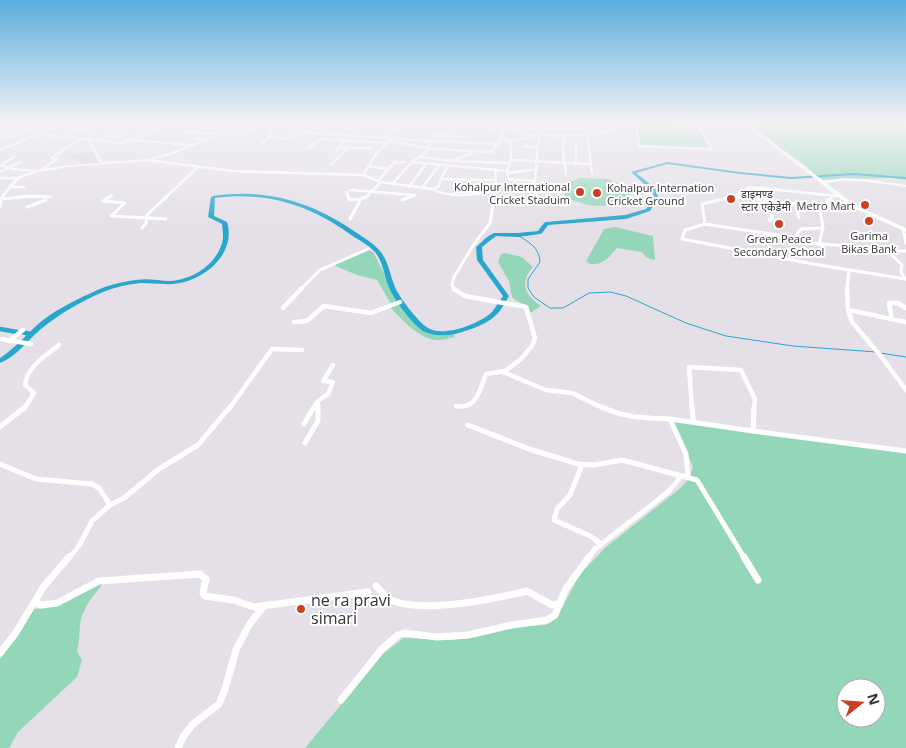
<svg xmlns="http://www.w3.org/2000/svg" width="906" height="748" font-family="'Open Sans','Noto Sans Devanagari',sans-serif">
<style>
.built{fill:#d9d1e0}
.green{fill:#94d6b8;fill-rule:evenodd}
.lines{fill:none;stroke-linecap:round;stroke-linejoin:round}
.stream{stroke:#29a6cd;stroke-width:1}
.canal{stroke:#29a6cd;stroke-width:4.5}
.river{fill:#29a6cd;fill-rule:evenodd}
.street-far4{stroke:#fff;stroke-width:2.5}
.street-far3{stroke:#fff;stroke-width:3}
.street-far2{stroke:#fff;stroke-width:4.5}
.street-far1{stroke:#fff;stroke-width:5}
.street{stroke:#fff;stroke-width:7}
.secondary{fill:#fff;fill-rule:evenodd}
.highway{fill:#fff;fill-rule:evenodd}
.poi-dot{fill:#cb4121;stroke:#fff;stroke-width:2}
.labels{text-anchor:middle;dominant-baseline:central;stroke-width:4;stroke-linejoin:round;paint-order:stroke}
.far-poi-label{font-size:11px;fill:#353336;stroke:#fff;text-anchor:end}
.near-poi-label{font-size:16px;fill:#353336;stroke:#fff;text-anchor:start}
</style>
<rect width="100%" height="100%" fill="#e5e0e8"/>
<path class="built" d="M90,151L94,153L98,163L85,164L71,158L74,154Z"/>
<g class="green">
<path d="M753,123L818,124L817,123H906V180L890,178L819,180C808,161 759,139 753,123Z"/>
<path d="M636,124L697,126L709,149L641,146Z"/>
<path d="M580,178L608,179L632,190L628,200C603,209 588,207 565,197L563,185Z"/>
<path d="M615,227L653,236L655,260L647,258L642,252L617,248C608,258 604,265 590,264L586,261L604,229Z"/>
<path d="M368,250L373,252L399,302L391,304L377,280L357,275L333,265Z"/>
<path d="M505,253L522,257L533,267C519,283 525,295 541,306L530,313L528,306L515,300L512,297L509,281L498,262L501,254Z"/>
<path d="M399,303L429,331L438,334L453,333L455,337C449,338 444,340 439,340C422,342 400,318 389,306Z"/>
<path d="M673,421L906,453V748H305L383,654L403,638L454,640L485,635L512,627L546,625L557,617L580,574L606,547L678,490L689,479L693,467ZM846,688H876V718H846Z"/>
<path d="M104,582C95,594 82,608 80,624C79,635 80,639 77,651L82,660L77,677L18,732L9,748H0V659L34,609L47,608Z"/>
</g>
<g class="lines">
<g class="stream">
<path d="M517,235C529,242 539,247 540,262L528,279V288L534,297L550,308H563L589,293L610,292L626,296L686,323L726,336L793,346L876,352"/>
<path d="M880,353L906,357"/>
</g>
<g class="canal">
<path d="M0,329L17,332"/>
<path d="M22,332L30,334"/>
</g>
<path class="river" d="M667,162L740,172L791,177L854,173L906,177V179L854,175L791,179L740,174L667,164L636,173L656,189L658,197L650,211L626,219L548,225L542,233L540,234L518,237L496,236L482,247L483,260L509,296C506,301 503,307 499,312C489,324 470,330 455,334C445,336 434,336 425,332C414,327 392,297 388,285C384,274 382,258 373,250C368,245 361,241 354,237C312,206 268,191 215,198L214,216L227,222C233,241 223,260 207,271C195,280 179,285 164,284C156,284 148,283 141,283C128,284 115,287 103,292C82,301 59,314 41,329C28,340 16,357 0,363V358C14,349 25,336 37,325C52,312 71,302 89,294C104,286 120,282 136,280C148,278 159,281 170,281C191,280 214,266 221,246C224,239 223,232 222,224L208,217L211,197L213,196C267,188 313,202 357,233C364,238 372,242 378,249C388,258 390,275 395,287C399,297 419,323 428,328C436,333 446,331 454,330C467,327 482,321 492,312C496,307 499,301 503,296L477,260L476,247L487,237L494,233H518L538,231L544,223L546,222L625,215L646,209L654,197L652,191L631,172Z"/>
<g class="street-far4">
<path d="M207,123L201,126L221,128L216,133"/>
<path d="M323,123L397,128"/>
<path d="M485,123L504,128L588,130"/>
<path d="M540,123L539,134C571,137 600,137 629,123"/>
<path d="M566,123L586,124"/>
<path d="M586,123L592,173"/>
<path d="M633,123L637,130L639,146L712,149L697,123"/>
<path d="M374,124L376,123"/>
<path d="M415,124H440"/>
<path d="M134,125L159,129L166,126"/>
<path d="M284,125L312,133L428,141L431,148L412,162L392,184"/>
<path d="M266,127L270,123"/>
<path d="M472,127H482L488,123"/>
<path d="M482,127L493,130L490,131"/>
<path d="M507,127L532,135L539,134L535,181L508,179L507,171"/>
<path d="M30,129L44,123"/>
<path d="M182,132L224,134"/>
<path d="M41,133L60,137L122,143L131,140L191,145"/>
<path d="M440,133H447L452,123"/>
<path d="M246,134L251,130"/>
<path d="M0,135L14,137"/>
<path d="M432,135L465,137"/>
<path d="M565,135L563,151L566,174"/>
<path d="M12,136L30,129L42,132"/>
<path d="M62,136L80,129H94"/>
<path d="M270,136L290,139L300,131"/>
<path d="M502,137L511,143V160L591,164"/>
<path d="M196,138L206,139"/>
<path d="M99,139L134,125L127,124L129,123"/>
<path d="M321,139L387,143"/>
<path d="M108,140L121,135"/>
<path d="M131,140L158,129"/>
<path d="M388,141L435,149L492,152L497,144"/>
<path d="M428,141L499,144L504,128"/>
<path d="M508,142L535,136"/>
<path d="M576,143V164"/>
<path d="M262,144L270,136L271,127"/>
<path d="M524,146L538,147"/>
<path d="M309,148L322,138"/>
<path d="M340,148H371"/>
<path d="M0,150L64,123"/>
<path d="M336,152L345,139"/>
<path d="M419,157L454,161L509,163"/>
<path d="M147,160L233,171L363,175L381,182L432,189L438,187L442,176L449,166"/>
<path d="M455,160L471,153"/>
<path d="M412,162L507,171L511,160"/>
<path d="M394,163L404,162"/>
<path d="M2,164L14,157"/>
<path d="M0,165L13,169L37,171"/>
<path d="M331,165L347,148"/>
<path d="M368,166L389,169"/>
<path d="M41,170L57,159L51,158L80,139"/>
<path d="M0,172L20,162"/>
<path d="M507,173L537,169"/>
<path d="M363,175L377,152L387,143L389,136L402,123"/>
<path d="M0,178H18"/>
<path d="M442,179L496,180"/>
<path d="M378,181L395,161"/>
<path d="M534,182L537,197"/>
<path d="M12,187H24"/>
<path d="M409,187L426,164"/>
<path d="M422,188L439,165"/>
<path d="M432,189C451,199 475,194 495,192"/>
<path d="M350,190L415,195"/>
<path d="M488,191L493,190L496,182L495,169"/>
<path d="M347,192L348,197"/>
<path d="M21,197H36"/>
<path d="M109,197L112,195"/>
<path d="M166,197L197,168"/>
<path d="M366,197L381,182"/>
<path d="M410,197L415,195"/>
<path d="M494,197L495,192"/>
<path d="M735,197L749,187L838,196"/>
</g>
<g class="street-far3">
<path d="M348,196L349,200L360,199L368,196"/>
<path d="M536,196L537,200"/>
<path d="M737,196L702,204L705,224L685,230L682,239L813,264L906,279"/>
<path d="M836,196H838"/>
<path d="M735,197L819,206"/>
<path d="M2,199L30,196L51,197"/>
<path d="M402,200L413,196"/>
<path d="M765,200L773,219H769L770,221"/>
<path d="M103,201L125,203L111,216L166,219"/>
<path d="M103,201L111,196"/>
<path d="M795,203L799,218"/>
<path d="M27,207L46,200"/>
<path d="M350,219L361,199"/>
<path d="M705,224L791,237H798L797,234L801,229L823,228"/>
<path d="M142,228L146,223L147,215L167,196"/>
<path d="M903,229L906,243"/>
<path d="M798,237L807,243L849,246L855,253L889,252L902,265L901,272L905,279"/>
<path d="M819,245L823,227L819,206H830L827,200L831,199L832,196"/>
<path d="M888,251H906"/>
<path d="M300,290L320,270L368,249"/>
<path d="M455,290L452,285L454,277L474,244L490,223L494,196"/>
<path d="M847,290L849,270"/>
</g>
<g class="street-far2">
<path d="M454,289L465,296L526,307L535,338L532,346L521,359L505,371L486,374C480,389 477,410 456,406"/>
<path d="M847,289L848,309L852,322L880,355L906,390"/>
<path d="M283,308L301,289"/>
<path d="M849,310L906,322"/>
<path d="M892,319L889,303H898L906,308"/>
<path d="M294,322L307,321L324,306L371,313L400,302"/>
<path d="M0,339L31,344"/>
<path d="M9,341L23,330"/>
<path d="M503,372L546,390L572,393L605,409"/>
<path d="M318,403V409"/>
<path d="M24,409L34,393L25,385C27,367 46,355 59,345"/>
<path d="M229,409L272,349L302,350"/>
<path d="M313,409L318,401L328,394L333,382L323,381L333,365"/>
<path d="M692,409L689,367L741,370L755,399L754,409"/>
</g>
<g class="street-far1">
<path d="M602,407C624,418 646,418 670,419"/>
<path d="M692,407L693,421"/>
<path d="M304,424L314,407"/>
<path d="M468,425L529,449L578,464L594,465L622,460L697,480L745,559"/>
<path d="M0,427L25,407"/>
<path d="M753,431L906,451"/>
<path d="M305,443L318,421V407"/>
<path d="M0,464L36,479L92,484L99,488L110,505L92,521L79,546L68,559"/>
<path d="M582,465L570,495L557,509L554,520L590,536L601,544"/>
<path d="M688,476L686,454L670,419L753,431L754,407"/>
<path d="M110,505L124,498L159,469L198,445L230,407"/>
<path d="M588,559L594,550L668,492L679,479L678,475"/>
</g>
<g class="street">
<path d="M744,557L758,580"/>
<path d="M376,586C381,591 387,599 393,601C426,613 493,599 527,591L552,605L560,604"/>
<path d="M35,602L41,605L57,603L99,581L200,574L206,579L203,593L205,596L233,600L254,607L368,592"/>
<path d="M0,653L15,634L44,586L69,557"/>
<path d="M341,700L382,649L398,635L405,633L437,637L468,635L512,625L547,620L555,615L565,590L589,557"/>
<path d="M178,748L183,737L193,724L219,704L225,689L236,650L249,625L263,607"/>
</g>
<g class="secondary">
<path d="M99,123H102L90,139L103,162L147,159L169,153L215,135L289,123H295L217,137L171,155L147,161L69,167L38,172L19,179L3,198L2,207L0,208V197C5,191 10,184 15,179C29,167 81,164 100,163L86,139Z"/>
<path d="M844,178L865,179L906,185V187C879,184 853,178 826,183L825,185H824L822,184V182L824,181Z"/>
</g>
<path class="highway" d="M744,123H748L855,205L906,228V232L851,207Z"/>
</g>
<linearGradient id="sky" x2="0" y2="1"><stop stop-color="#5baedd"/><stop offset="0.54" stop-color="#f3f1f5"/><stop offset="1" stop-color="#f3f1f5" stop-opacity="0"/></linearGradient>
<rect width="906" height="227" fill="url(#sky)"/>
<g class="poi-dot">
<circle cx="580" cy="192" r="5"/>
<circle cx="597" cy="193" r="5"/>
<circle cx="731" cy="199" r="5"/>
<circle cx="865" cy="205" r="5"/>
<circle cx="869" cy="221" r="5"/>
<circle cx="779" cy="224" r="5"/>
<circle cx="301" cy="609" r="5"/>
</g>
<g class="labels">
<g class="far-poi-label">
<text x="570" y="186">Kohalpur International<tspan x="570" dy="13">Cricket Staduim</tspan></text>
<text x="607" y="187" text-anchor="start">Kohalpur Internation<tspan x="607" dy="13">Cricket Ground</tspan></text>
<text x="741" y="193" text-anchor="start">डाइमण्ड<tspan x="741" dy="13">स्टार एकेडेमी</tspan></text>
<text x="855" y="205">Metro Mart</text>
<text x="869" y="235" text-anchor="middle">Garima<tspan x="869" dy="13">Bikas Bank</tspan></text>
<text x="779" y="238" text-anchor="middle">Green Peace<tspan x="779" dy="13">Secondary School</tspan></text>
</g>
<g class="near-poi-label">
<text x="311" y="600">ne ra pravi<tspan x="311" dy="18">simari</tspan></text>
</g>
</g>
<g transform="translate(861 703) rotate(73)"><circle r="24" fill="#ffffff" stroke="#aeadaf"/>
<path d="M0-4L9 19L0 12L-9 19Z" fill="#cb4121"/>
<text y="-8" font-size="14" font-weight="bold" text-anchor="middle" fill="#353336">N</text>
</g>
</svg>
